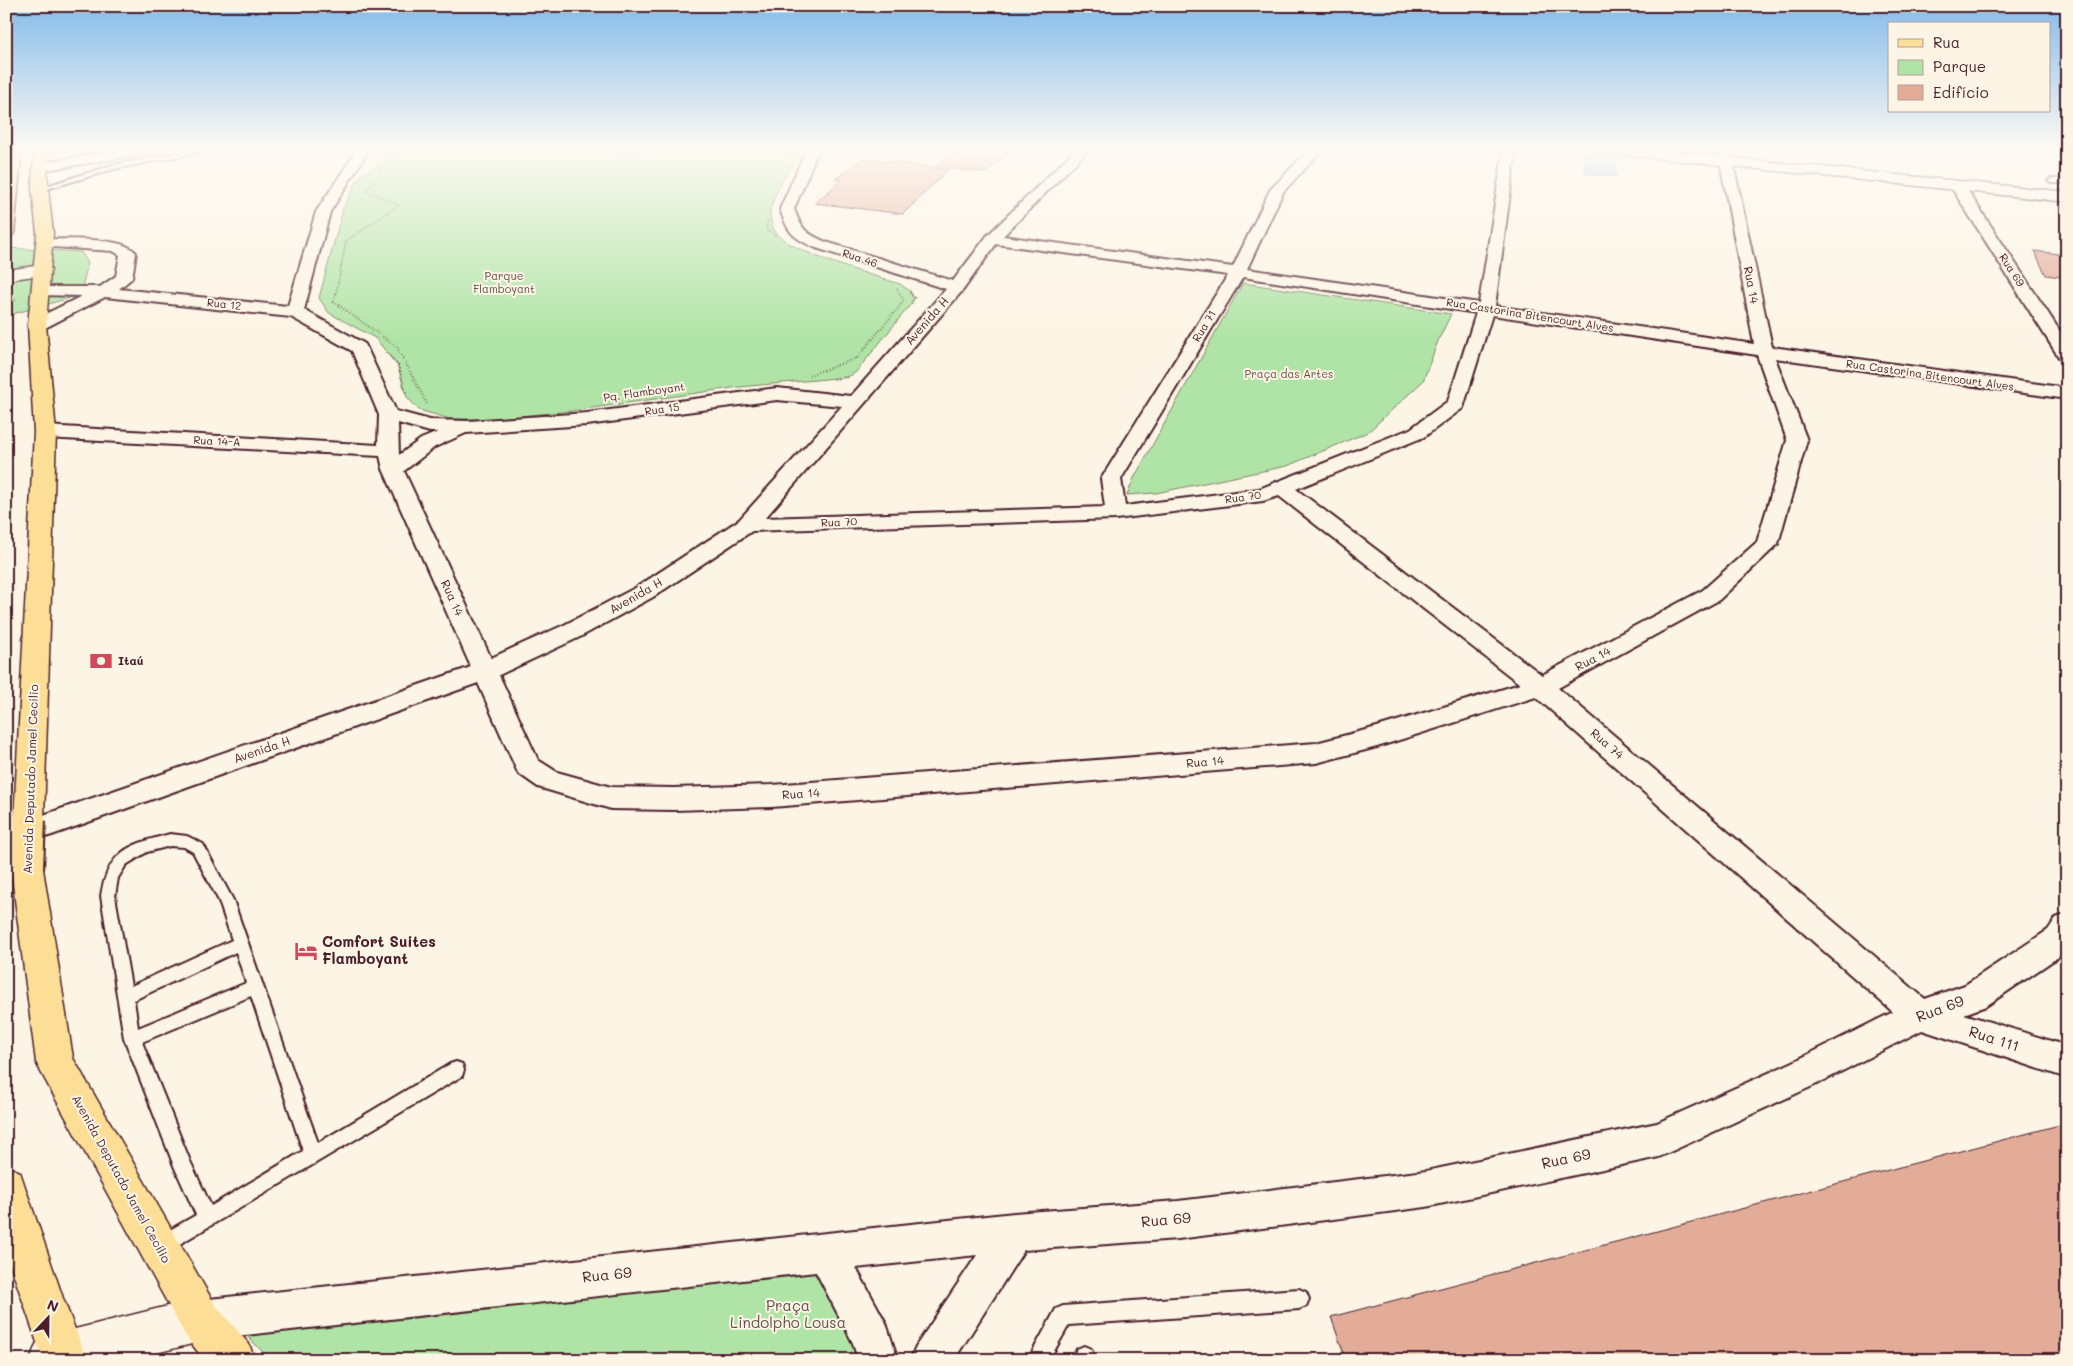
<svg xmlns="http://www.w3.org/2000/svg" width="2073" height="1366" font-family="Mali,sans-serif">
<rect width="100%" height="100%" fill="#fcf5e5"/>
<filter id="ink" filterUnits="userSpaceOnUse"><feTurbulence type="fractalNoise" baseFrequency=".02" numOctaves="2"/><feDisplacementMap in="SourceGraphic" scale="10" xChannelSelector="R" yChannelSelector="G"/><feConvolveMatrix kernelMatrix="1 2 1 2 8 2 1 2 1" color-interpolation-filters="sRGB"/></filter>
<g filter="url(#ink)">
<g fill="#b0e4a6" stroke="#7d8268">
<path d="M390 148H803C792 167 774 189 770 212 770 216 772 226 774 230 788 253 873 275 900 284L910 291 914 298 911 304 856 372 848 377 739 387 571 411 489 419H450L419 410 407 397 398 366 375 338 329 313 319 298 343 209 359 177 382 161Z"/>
<polygon points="6,248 81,252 88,263 80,295 6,316"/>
<polygon points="1243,283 1451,314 1438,341 1423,381 1368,432 1287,466 1156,493 1127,495 1134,478"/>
<polygon points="811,1267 856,1340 855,1360 271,1360 240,1329"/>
</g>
<g fill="#8fc6ed" stroke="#73839f">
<path d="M607 148H668C647 152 628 157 607 148Z"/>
<polygon points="1585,155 1615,159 1616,177 1585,173"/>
</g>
<g fill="#e2ac98" stroke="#4a1f2b">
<polygon points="959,148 973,148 1009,153 985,173 936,166"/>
<polygon points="863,158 948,170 903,214 815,203 842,180 835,179"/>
<polygon points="2034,251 2067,255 2067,278 2046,275"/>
<polygon points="2067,1123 2067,1360 1346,1360 1331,1317"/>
</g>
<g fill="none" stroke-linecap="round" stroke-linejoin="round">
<polyline stroke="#d8cac0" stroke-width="29" stroke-dasharray="29 14" stroke-linecap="butt" points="6,844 42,827"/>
<defs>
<g id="lane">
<polygon points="208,148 219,148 114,169 40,191 37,189 113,165"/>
<polygon points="1714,148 1720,148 1730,161 1729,162 1725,162"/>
<polygon points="2067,179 2067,183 2051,183 2048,181 2051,179"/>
<path d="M170 834 187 836 203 844 233 900 318 1143 450 1064 456 1062 462 1064 464 1070 462 1076 161 1255 154 1253 152 1246 154 1239 196 1215 174 1166 124 1038 101 896C108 850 129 845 170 834ZM170 846 184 847 193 852 219 901 232 940 131 986 115 896 118 878 126 865 147 852ZM236 952 246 983 138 1028 134 1000ZM251 996 303 1151 211 1206 190 1161 142 1042Z"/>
<polygon points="1299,1289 1306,1292 1309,1299 1306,1306 1299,1309 1069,1325 1049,1360 1028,1360 1056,1309 1063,1306"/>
<polygon points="1084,1346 1091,1349 1095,1360 1075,1360 1074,1356 1077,1349"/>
</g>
<g id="street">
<polygon points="135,148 162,148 156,152 40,171 33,167 40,163"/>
<path d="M358 148H370L330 212 304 310 365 344 396 411 430 420 468 421 587 413 777 388 851 396 946 289 816 248C793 238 788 233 780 209L807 148H819L794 209C802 231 806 233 826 242L953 281 987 236 1077 148H1090L1003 236 1233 267 1270 190 1311 148H1324L1283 192 1247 269 1479 303 1504 148H1516L1495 306 1754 344 1720 161 1722 158H1732L1772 347 2067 388V399L1775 358 1807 440 1778 544 1719 600 1558 688 1925 999 1965 985 2048 930 2056 918 2067 914V951L1986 1006 1964 1014 2067 1046V1078L1922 1030 1817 1084 1659 1157 1426 1207 1178 1239 1024 1250 954 1360H910L916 1346 977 1255 856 1268 886 1323 898 1360H858L853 1343 816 1272 200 1340 186 1334 180 1320 186 1306 200 1300 1014 1213 1178 1201 1426 1171 1657 1123 1793 1062 1893 1012 1536 697 1377 747 1316 763 772 807 674 810 611 809 538 787 518 773 478 683 52 835 42 838 32 835 28 827 32 819 471 667 383 469 380 456 45 438 38 436 35 432 38 428 45 426 378 445 379 415 352 351 291 317 105 297 43 329H31L29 325 31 321 82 296 40 295 34 293 32 290 34 287H100L116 276 120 255 113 251 38 246 36 243 38 240 43 239C63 240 124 236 136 253L132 278 119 289 288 306 316 212ZM996 244 1228 275 1101 479 1105 507 765 518 963 290ZM1243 277 1476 313 1448 401 1410 429 1259 489 1125 506 1121 479ZM1492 315 1757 355 1787 440 1757 542 1703 590 1542 675 1296 489 1424 437 1463 408ZM777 400 842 406 739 520 637 587 564 625 491 658 404 471 435 447 466 433 587 425ZM398 423 430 432H438L421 439 399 455ZM1279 496 1520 684 1377 727 1316 743 772 785 674 788 611 787 557 772 538 760 499 675 580 637 653 597 752 531 1116 519 1263 501Z"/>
<polygon points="1957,181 1964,185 2067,342 2067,361 2061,360 2058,356 1950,185"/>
</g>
<g id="secondary">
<polygon points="1592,148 1635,148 2067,192 2067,202 1599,152 1594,151"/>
<polygon points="42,265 48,266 51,270 48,274 6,280 6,270"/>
<polygon points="200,1298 215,1305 222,1320 215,1335 200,1342 128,1360 30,1360 36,1344 63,1332"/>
</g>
<g id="primary">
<polygon points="8,148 22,148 14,233 12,236 6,238"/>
<polygon points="36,148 50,148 47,167 48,189 53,233 46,325 56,432 44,820 40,829 29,832 18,829 14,820 34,432 28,325 37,233 32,189 33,167"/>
<polygon points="27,856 38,860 43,869 73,1058 215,1305 249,1344 255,1360 204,1360 185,1335 42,1074 36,1062 11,869 16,860"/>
<polygon points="6,1166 20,1172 63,1298 87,1360 43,1360 6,1252"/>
</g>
</defs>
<use href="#lane" stroke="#4a1f2b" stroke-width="4"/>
<use href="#street" stroke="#4a1f2b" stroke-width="4"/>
<use href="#secondary" stroke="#4a1f2b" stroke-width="3"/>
<use href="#primary" stroke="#4a1f2b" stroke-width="3"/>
<g stroke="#4a1f2b" stroke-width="2" stroke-dasharray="0.5 2" stroke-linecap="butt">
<polyline points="786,156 788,148"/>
<polyline points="379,163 390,148"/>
<polyline points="768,220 766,229 776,236"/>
<polyline points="897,289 900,294"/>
<polyline points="910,292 911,294"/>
<polyline points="336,294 346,241 399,205 367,191 396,148"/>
</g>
<g stroke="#4a1f2b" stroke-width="2.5" stroke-dasharray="0.5 2.5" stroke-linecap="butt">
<polyline points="336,293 334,302 397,347 427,404"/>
<polyline points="910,293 914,298 911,304"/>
<polyline points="6,300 18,300"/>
<polyline points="386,352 398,366 406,393"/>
<polyline points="809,375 857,358 904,301 899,293"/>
<polyline points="834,379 848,377"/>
</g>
<use href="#lane" fill="#fcf5e5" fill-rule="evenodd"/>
<use href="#street" fill="#fcf5e5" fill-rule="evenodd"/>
<use href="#secondary" fill="#fcf5e5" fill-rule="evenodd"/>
<use href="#primary" fill="#fdde96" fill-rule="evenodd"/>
<defs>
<polyline id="primary-bridge" points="27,869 29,820"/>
</defs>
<use href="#primary-bridge" stroke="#4a1f2b" stroke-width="36" stroke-linecap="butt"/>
<use href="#primary-bridge" stroke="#fdde96" stroke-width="32"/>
</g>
</g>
<linearGradient id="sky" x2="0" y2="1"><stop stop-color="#84bbea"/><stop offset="0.44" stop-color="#fefaf3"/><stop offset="1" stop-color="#fefaf3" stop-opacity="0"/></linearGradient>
<rect width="2073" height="339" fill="url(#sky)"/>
<defs>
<symbol id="bank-bare" viewBox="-9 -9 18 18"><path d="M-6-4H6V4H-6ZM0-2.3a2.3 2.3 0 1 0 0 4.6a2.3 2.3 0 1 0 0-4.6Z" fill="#d1495b" stroke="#fcf5e5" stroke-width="2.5" paint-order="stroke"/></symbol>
<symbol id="hotel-bare" viewBox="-9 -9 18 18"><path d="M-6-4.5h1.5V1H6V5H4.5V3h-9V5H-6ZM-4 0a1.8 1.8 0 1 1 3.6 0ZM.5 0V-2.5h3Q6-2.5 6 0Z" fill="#d1495b" stroke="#fcf5e5" stroke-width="2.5" paint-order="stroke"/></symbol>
</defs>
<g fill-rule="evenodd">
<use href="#bank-bare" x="85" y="645" width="32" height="32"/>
<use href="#hotel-bare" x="290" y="935" width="32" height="32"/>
</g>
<g text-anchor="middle" stroke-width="4" stroke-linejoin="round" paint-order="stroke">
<g font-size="11" fill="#4a1f2b" stroke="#fcf5e5">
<text transform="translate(860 258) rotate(18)" y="4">Rua 46</text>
<text transform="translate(2012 270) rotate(57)" y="4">Rua 69</text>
<text transform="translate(224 304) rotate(6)" y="4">Rua 12</text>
<text transform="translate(1530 315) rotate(9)" y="4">Rua Castorina Bitencourt Alves</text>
<text transform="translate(1204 326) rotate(-59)" y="4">Rua 71</text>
<text transform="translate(1930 375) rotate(8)" y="4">Rua Castorina Bitencourt Alves</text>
<text transform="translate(644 392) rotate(-8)" y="4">Pq. Flamboyant</text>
<text transform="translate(662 409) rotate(-8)" y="4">Rua 15</text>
<text transform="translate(217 441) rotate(3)" y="4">Rua 14-A</text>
<text transform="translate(1243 497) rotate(-8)" y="4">Rua 70</text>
<text transform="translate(839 522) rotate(-2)" y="4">Rua 70</text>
</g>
<g font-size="11" fill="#64504a" stroke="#fcf5e5">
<text x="504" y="280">Parque<tspan x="504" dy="13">Flamboyant</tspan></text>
<text x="1289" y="378">Praça das Artes</text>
</g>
<g font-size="12" fill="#4a1f2b" stroke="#fcf5e5">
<text transform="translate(1751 285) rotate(79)" y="4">Rua 14</text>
<text transform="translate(927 321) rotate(-49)" y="4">Avenida H</text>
<text transform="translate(636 596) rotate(-30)" y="4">Avenida H</text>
<text transform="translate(452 598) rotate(66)" y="4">Rua 14</text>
<text transform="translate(1593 659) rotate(-28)" y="4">Rua 14</text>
<text transform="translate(1607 744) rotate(41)" y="4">Rua 74</text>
<text transform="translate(262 750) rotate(-19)" y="4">Avenida H</text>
<text transform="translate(1205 762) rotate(-5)" y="4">Rua 14</text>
<text transform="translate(31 779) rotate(-88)" y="4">Avenida Deputado Jamel Cecílio</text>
<text transform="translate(801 794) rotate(-4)" y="4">Rua 14</text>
<text transform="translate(121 1179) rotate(61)" y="4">Avenida Deputado Jamel Cecílio</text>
</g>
<g font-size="12" font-weight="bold" fill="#4a1f2b" stroke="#fcf5e5" text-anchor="start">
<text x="118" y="665">Itaú</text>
</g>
<g font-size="15" font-weight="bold" fill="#4a1f2b" stroke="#fcf5e5" text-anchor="start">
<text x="322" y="947">Comfort Suites<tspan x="322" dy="17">Flamboyant</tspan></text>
</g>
<g font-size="15" fill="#4a1f2b" stroke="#fcf5e5">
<text transform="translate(1940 1009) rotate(-21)" y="5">Rua 69</text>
<text transform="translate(1994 1039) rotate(18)" y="5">Rua 111</text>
<text transform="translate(1566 1159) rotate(-12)" y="5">Rua 69</text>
<text transform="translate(1166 1220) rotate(-5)" y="5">Rua 69</text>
<text transform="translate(607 1275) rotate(-6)" y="5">Rua 69</text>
</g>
<g font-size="15" fill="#64504a" stroke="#fcf5e5">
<text x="788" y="1311">Praça<tspan x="788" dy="17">Lindolpho Lousa</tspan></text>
</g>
</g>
<rect width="2073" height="1366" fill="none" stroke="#fcf5e5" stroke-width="25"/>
<rect x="12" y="12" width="2048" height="1341" fill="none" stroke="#4a1f2b" stroke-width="2" filter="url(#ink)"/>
<rect x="1888" y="22" width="162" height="90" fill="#fcf5e5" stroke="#b59f9b"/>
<rect x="1898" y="39" width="25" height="8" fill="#fdde96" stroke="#b59f9b"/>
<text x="1933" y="48" font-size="15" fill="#4a1f2b">Rua</text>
<rect x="1898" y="60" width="25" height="15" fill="#b0e4a6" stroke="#b59f9b"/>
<text x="1933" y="72" font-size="15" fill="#4a1f2b">Parque</text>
<rect x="1898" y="85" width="25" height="15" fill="#e2ac98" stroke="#b59f9b"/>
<text x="1933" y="98" font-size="15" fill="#4a1f2b">Edifício</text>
<g transform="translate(48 1318) rotate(22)" stroke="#fcf5e5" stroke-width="4" paint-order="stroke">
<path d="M0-4L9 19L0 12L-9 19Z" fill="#4a1f2b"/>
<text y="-8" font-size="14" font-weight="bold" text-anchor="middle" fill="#4a1f2b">N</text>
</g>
</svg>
